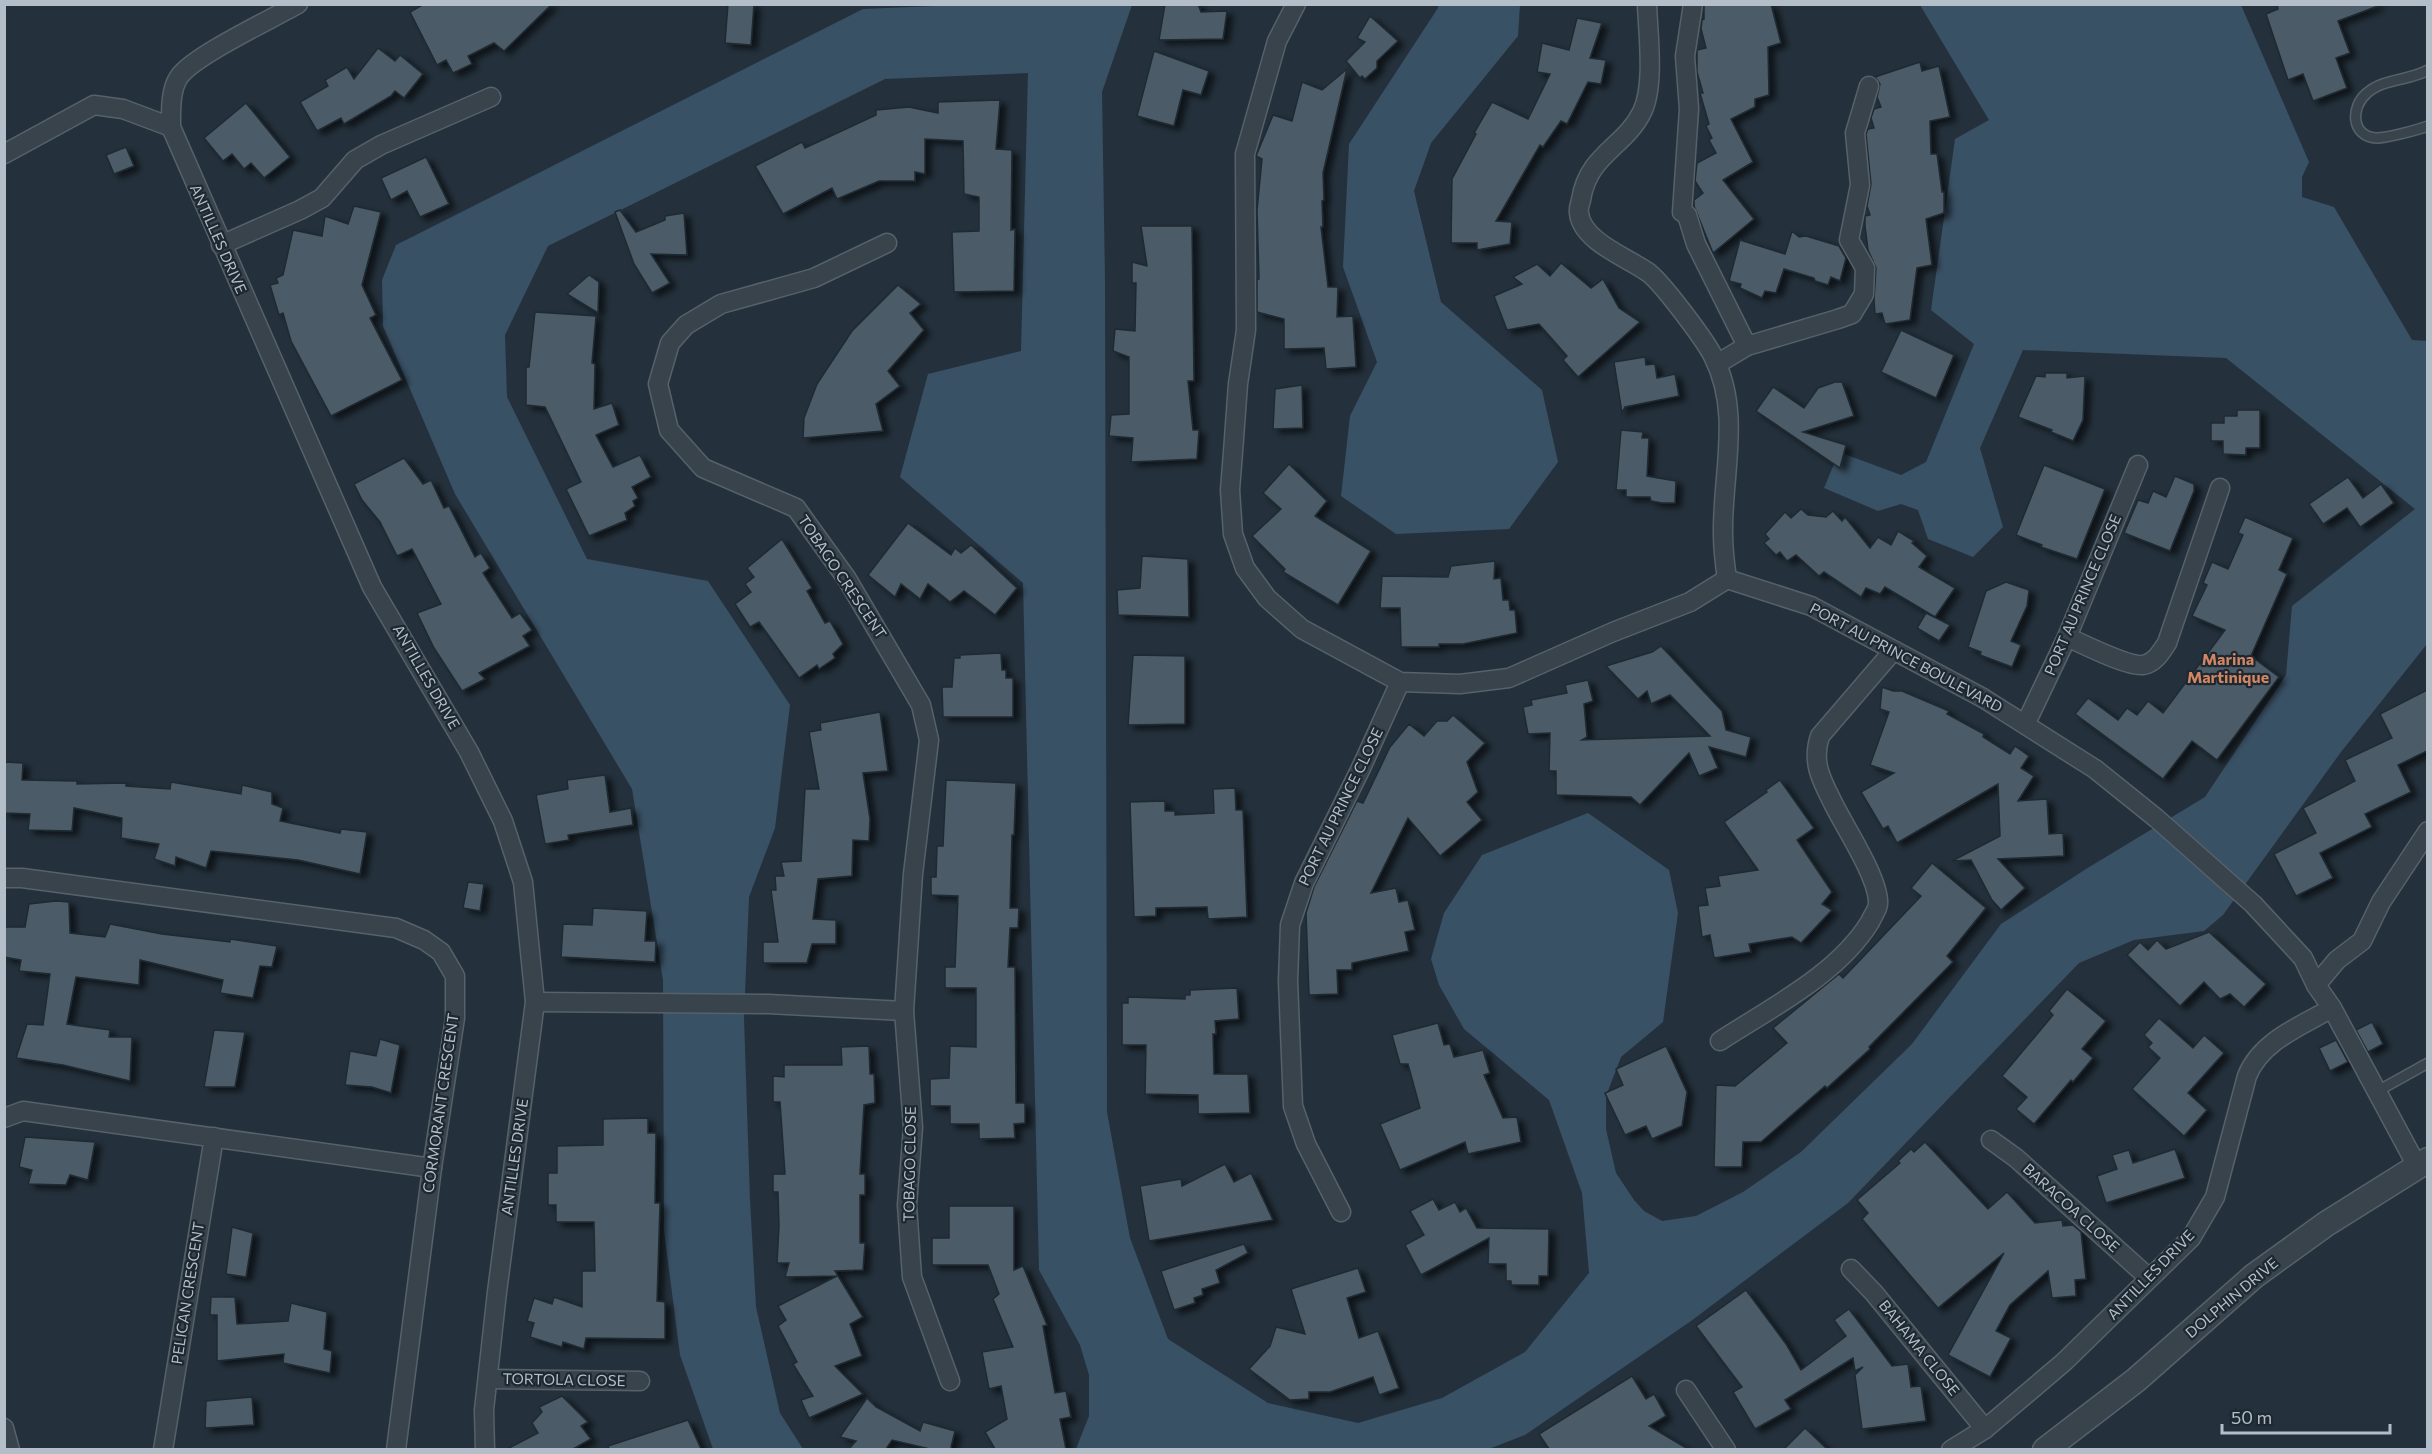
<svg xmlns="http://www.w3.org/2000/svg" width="2432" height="1454" font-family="Commissioner,sans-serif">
<defs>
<filter id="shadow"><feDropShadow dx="6" dy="4" stdDeviation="3" flood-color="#0009"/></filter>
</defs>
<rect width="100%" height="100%" fill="#24313c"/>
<g fill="#395165">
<polygon points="983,4 1132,5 1102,92 1105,280 1107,1112 1130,1238 1168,1339 1268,1403 1358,1423 1442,1398 1525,1352 1589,1273 1582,1193 1549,1100 1464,1029 1439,985 1431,959 1444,913 1482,855 1588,813 1669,870 1678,913 1663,1022 1621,1057 1606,1096 1606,1129 1616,1173 1634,1200 1644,1211 1662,1221 1696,1216 1743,1192 1801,1152 1912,1044 2001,924 2086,869 2205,797 2286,675 2292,606 2415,509 2226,358 2023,350 1980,448 2003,527 1973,557 1928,539 1918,510 1901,504 1878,511 1824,488 1839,452 1901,475 1926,462 1974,344 1931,310 1955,139 1989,120 1920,5 2241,5 2309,162 2302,177 2302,197 2334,207 2412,340 2427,341 2427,644 2341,752 2223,915 2204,931 2134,940 2079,963 1848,1203 1691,1321 1525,1435 1486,1450 1076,1449 1089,1416 1089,1375 1080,1345 1039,1270 1023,583 900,477 928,374 1021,351 1028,73 885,79 548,246 505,335 507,397 587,559 708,581 790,705 775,828 749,897 744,1018 750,1200 756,1307 780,1413 803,1449 713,1449 680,1355 664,1231 663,980 632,789 455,494 383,326 382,280 396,245 863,9"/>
<polygon points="1438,5 1520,5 1518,36 1431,143 1414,191 1441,302 1542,390 1558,462 1509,529 1396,534 1341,496 1350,416 1377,362 1343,267 1349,144 1438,8"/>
</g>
<g fill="#4c5c67" stroke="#1f2a33" stroke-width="1.5" filter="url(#shadow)">
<polygon points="424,4 552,4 504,51 494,43 468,56 472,64 453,73 446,60 437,65 410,12"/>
<polygon points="728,4 754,4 751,45 725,43"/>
<polygon points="1165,4 1198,4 1201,12 1227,11 1223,39 1159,40"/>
<polygon points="1704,4 1771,4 1781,43 1768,47 1769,95 1755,99 1755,107 1731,119 1753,162 1723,180 1754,219 1713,253 1694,206 1694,200 1703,193 1695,181 1697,163 1716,153 1709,140 1712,138 1706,126 1709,124 1700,93 1703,93 1697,72 1697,50 1706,48 1701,29 1702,20 1704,19"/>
<polygon points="2277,4 2377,4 2378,6 2338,21 2350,53 2336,58 2347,88 2313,101 2303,74 2288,80 2266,14 2278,9"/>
<polygon points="1370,16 1398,41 1377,61 1377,68 1365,79 1362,76 1360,78 1346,61 1365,42 1357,38"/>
<polygon points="1577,18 1602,23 1590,58 1606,60 1601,84 1588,82 1567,124 1561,121 1543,147 1540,145 1496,221 1512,222 1510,244 1477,250 1477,243 1451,243 1452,179 1476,134 1474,133 1492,102 1528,119 1550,74 1537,72 1542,43 1569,50"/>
<polygon points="378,48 395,61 400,55 423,74 404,98 395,91 391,96 344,124 341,118 317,131 300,102 328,86 325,80 347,67 354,79"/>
<polygon points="1154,51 1209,71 1201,95 1183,90 1174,126 1137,116"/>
<polygon points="1920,62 1922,71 1939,66 1950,117 1930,121 1931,154 1937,154 1942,192 1944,192 1944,213 1926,219 1932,265 1917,268 1910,320 1885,324 1882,313 1875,314 1874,300 1876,268 1868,250 1865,226 1865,216 1870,215 1867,206 1871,184 1866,134 1868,129 1874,128 1871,118 1874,109 1881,107 1877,97 1880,84 1875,77"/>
<polygon points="1347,69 1323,173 1324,200 1322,201 1323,227 1321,227 1328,287 1338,287 1337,317 1353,316 1356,367 1326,369 1324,348 1284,349 1284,319 1257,312 1257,279 1259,279 1257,210 1262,159 1256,156 1273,115 1292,121 1302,82 1322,90"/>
<polygon points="1000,100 996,149 1012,150 1011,230 1015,229 1014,291 954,292 952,232 979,231 979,197 964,194 963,141 925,139 925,174 915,172 915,181 879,181 837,199 832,188 783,214 755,166 802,142 805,148 876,115 876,110 909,107 938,113 938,102"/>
<polygon points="246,103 290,157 264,178 251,163 244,169 232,154 223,161 204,138"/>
<polygon points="126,147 134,166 114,174 106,155"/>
<polygon points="426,157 449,204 420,217 407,191 391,200 381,178"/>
<polygon points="354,206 381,212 362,285 376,315 370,318 402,380 331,416 291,341 283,313 279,315 270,285 278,283 276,278 283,275 293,230 322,236 325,216 348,224"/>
<polygon points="620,210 636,232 665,220 665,216 684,213 687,255 651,254 670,283 652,293 634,264 615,212"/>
<polygon points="1141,226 1192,226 1194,381 1188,381 1193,430 1199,430 1197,459 1131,462 1133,438 1109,436 1111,415 1129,414 1129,357 1113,351 1115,329 1135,331 1136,283 1132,283 1132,262 1147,266"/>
<polygon points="1792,231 1799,237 1806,236 1839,246 1846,258 1840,281 1831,277 1828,285 1815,281 1814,278 1784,269 1776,293 1765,291 1762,298 1740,288 1741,284 1729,281 1740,240 1785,254"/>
<polygon points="1561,263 1591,288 1603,279 1619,308 1640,322 1578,377 1563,360 1567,356 1539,324 1507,330 1494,296 1522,284 1513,277 1537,264 1550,276"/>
<polygon points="589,275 599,282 598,313 567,294"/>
<polygon points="898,285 921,304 910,313 924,330 888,371 900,386 876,404 883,431 803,438 804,418 817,384 852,331"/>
<polygon points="535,312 596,316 592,363 595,364 594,409 612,403 619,425 596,435 613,467 640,455 651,477 632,487 638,498 633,501 635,506 625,513 627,520 589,536 566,489 581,482 545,407 526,405 526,367 529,367"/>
<polygon points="1901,330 1954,355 1936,398 1881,372"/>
<polygon points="1645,357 1646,365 1655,364 1657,378 1675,374 1679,396 1625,407 1622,413 1614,362"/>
<polygon points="2045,373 2067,373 2067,378 2085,376 2083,420 2073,441 2051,432 2052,430 2018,417 2036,376 2045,377"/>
<polygon points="1835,382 1842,382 1854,416 1803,432 1846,445 1840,468 1756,411 1773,387 1804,408 1818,388"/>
<polygon points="1302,385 1303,428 1273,429 1275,389"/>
<polygon points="2237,410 2260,410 2260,448 2246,448 2246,455 2223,454 2223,441 2211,441 2211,423 2224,423 2224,416 2237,416"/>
<polygon points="1621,430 1643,432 1642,438 1649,438 1647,476 1676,481 1675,503 1662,503 1651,501 1650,497 1626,497 1626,490 1616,490"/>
<polygon points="404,458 423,484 431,480 444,508 449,506 475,557 481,553 490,568 483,573 512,618 520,613 532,630 523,636 530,646 479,673 485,679 462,691 434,648 417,613 441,604 412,549 397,556 380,522 362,500 354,484"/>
<polygon points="1289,464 1327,501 1315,516 1371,551 1338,605 1283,572 1285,569 1252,536 1281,509 1263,493"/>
<polygon points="2044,465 2105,489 2077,559 2041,547 2042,545 2016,535"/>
<polygon points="2175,476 2194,484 2194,491 2170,551 2124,533 2138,500 2148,503 2153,491 2166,497"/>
<polygon points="2348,477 2363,498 2381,484 2394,503 2360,527 2347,508 2323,524 2309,504"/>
<polygon points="1801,509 1808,515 1826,517 1833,511 1842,521 1845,517 1870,548 1878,537 1891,545 1898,531 1914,541 1912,543 1927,556 1919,567 1955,588 1935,617 1885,587 1880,594 1866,588 1861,597 1824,572 1819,576 1796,555 1787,561 1780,552 1776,555 1764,543 1769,539 1765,534 1785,512 1791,518"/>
<polygon points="2245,517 2293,538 2279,570 2287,574 2251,656 2279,677 2217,760 2192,741 2163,779 2075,714 2088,698 2118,720 2127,708 2137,715 2148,701 2163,713 2225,630 2192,616 2207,585 2203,583 2212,562 2228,569 2243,535 2238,533"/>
<polygon points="908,523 951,555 955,548 961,553 971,545 1017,588 995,615 964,591 950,602 928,584 920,599 901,584 895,597 868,575"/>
<polygon points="782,539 812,588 807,591 825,623 830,621 843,644 833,654 835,658 819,669 817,665 799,678 759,622 750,627 735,604 751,592 745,584 754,577 747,568"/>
<polygon points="1142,556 1188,559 1189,617 1118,615 1117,590 1140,588"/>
<polygon points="1495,561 1494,579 1501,578 1503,600 1509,600 1510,610 1515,610 1517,633 1463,644 1439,644 1439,647 1401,647 1400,608 1380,608 1382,576 1448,577 1451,566"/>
<polygon points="2006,582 2029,590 2027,606 2011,641 2021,645 2012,667 1980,655 1981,652 1968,647 1986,591"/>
<polygon points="1926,613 1950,625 1939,641 1917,628"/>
<polygon points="1661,646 1722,711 1726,730 1751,737 1746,757 1709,747 1718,768 1699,776 1689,753 1640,805 1631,797 1556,795 1556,771 1549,771 1550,733 1528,734 1523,707 1532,705 1531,700 1567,693 1565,685 1588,680 1593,701 1584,704 1587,737 1582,740 1710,736 1670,695 1651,704 1647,691 1638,699 1606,666 1652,652"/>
<polygon points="1001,653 1002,670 1006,670 1006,678 1013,678 1013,717 943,717 942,687 952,687 954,658 960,658 960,655"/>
<polygon points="1133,655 1185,656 1185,724 1128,725"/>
<polygon points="1882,687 1893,691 1902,691 1949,711 1947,714 1984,734 1983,737 2010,754 2015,746 2029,756 2021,768 2034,776 2018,801 2047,799 2049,834 2063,833 2064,856 1998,859 2025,888 2001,910 1992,900 1971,860 1952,861 2000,836 1998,784 1897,843 1888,826 1883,829 1861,792 1894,773 1870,765 1889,712 1880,709"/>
<polygon points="2427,690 2427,751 2398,765 2411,792 2365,814 2372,827 2320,853 2333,878 2296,896 2274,854 2316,833 2303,808 2355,781 2345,760 2392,738 2380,714"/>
<polygon points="880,712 888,771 863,773 870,819 869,841 853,840 852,876 818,879 813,919 836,920 836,944 812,944 807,963 763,963 763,942 778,942 771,890 776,890 775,876 784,876 781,862 801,861 805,789 819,789 809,732 821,730 820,723"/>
<polygon points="1453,715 1485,743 1467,762 1478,792 1467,802 1482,820 1440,856 1408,818 1371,893 1396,888 1399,902 1408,900 1415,930 1405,932 1409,951 1352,963 1352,970 1337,970 1338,994 1309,995 1306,913 1314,887 1357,801 1363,803 1390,747 1409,724 1424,736 1437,721 1447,721"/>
<polygon points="4,762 23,763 22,780 77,781 77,784 126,783 126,786 170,789 171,782 241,794 242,785 272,792 272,804 283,808 280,821 340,833 341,829 367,832 360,874 298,860 211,851 206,868 176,857 175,866 154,859 159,844 121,838 122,818 74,808 72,831 28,830 30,814 4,813"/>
<polygon points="605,775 610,812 631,808 633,825 568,835 569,840 545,844 536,795 568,789 567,780"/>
<polygon points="946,780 1016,783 1014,835 1012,835 1010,908 1019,908 1018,928 1010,928 1008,967 1015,967 1016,1103 1025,1103 1025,1123 1014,1124 1015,1138 979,1139 979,1124 950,1124 950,1106 930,1106 930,1079 949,1078 950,1046 976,1047 976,988 945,988 945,967 955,967 958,896 931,895 931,877 936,877 937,846 943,846"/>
<polygon points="1780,780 1814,828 1797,840 1832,892 1822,904 1832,910 1801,943 1792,937 1749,944 1751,952 1714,958 1710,935 1702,937 1698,906 1708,905 1705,888 1720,886 1718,876 1758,870 1724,822 1767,792 1766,790"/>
<polygon points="1235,788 1236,810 1243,810 1247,917 1208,919 1207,907 1156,908 1156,916 1134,917 1130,802 1165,801 1165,811 1175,811 1175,815 1214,813 1213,789"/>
<polygon points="1932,863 1986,908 1947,956 1953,962 1869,1047 1870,1049 1827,1088 1825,1086 1761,1142 1743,1142 1742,1167 1714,1167 1716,1085 1735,1086 1787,1043 1773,1028 1839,974 1843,978 1921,896 1911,888"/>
<polygon points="468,882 484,884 480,911 463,908"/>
<polygon points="56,901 69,902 70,933 105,937 110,924 162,934 230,942 230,939 277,946 272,967 260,966 253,998 220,993 223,980 140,960 139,985 76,977 67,1024 110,1030 109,1037 132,1037 130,1081 63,1065 16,1058 27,1024 43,1025 50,974 19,971 21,960 4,957 4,927 25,927 29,904"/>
<polygon points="593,908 647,911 645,941 656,941 655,962 561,957 563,924 592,925"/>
<polygon points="2209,932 2266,984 2244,1007 2230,994 2220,999 2204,982 2180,1006 2127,955 2140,942 2148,950 2157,940 2166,949"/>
<polygon points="1237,988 1239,1019 1215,1021 1216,1034 1213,1034 1214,1074 1248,1074 1250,1113 1198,1114 1198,1095 1145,1094 1146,1045 1122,1045 1122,1003 1128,1003 1128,997 1185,999 1185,995 1190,995 1190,990"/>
<polygon points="2067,989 2106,1021 2082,1049 2093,1058 2073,1082 2071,1080 2034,1124 2016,1109 2027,1097 2002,1076 2053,1015 2049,1011"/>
<polygon points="2159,1018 2193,1048 2204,1035 2224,1053 2188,1093 2207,1110 2184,1136 2132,1089 2160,1058 2148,1047 2152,1043 2144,1035"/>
<polygon points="2372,1022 2383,1044 2368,1052 2356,1030"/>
<polygon points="1438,1023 1444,1045 1450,1044 1454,1057 1483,1050 1490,1073 1484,1075 1503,1118 1517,1117 1521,1142 1468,1154 1465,1142 1400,1170 1380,1124 1420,1108 1408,1064 1400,1064 1392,1035"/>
<polygon points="214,1030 245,1032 235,1087 204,1087"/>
<polygon points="380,1039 400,1045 391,1093 372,1087 345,1085 350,1051 376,1056"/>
<polygon points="2336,1040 2348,1062 2330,1071 2319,1048"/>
<polygon points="869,1046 870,1074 874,1074 875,1103 864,1105 860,1174 865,1174 865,1195 860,1195 860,1243 865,1243 863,1270 835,1271 863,1317 850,1324 862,1356 835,1366 863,1394 809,1418 801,1400 813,1396 793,1364 797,1362 778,1326 786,1320 778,1306 837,1276 785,1277 789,1263 777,1263 779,1226 778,1192 773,1192 773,1174 785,1174 780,1102 773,1102 773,1076 784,1077 784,1065 842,1065 841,1047"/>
<polygon points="1666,1046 1687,1092 1682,1126 1652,1139 1646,1126 1625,1135 1605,1093 1623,1085 1616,1069"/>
<polygon points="648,1118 648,1133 656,1133 655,1203 660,1203 657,1301 665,1302 665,1339 586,1338 584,1349 563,1342 562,1347 530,1337 534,1323 527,1321 534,1298 552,1304 554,1297 582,1307 582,1271 595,1271 594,1222 556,1222 556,1205 548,1205 548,1173 557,1173 557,1146 603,1145 603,1119"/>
<polygon points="25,1137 95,1142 88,1180 70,1175 66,1185 28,1184 32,1170 19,1167"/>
<polygon points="1925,1142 1988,1209 2007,1192 2035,1223 2062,1220 2063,1226 2073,1225 2081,1232 2086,1279 2075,1280 2076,1296 2052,1298 2048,1271 2010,1305 1996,1331 2011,1338 1990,1377 1948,1355 2004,1253 1938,1308 1862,1219 1868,1213 1857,1200 1900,1163 1898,1161 1911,1149 1914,1152"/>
<polygon points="2175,1149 2185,1178 2106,1203 2097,1176 2117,1169 2112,1155 2129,1150 2133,1163"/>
<polygon points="1225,1164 1234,1182 1251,1173 1273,1220 1149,1241 1140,1186 1181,1179 1182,1186"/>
<polygon points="1433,1199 1439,1210 1455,1202 1460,1212 1466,1208 1477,1228 1549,1229 1548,1276 1539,1276 1539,1285 1511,1285 1511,1281 1506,1281 1506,1264 1488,1264 1489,1238 1421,1275 1405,1245 1424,1235 1410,1211"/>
<polygon points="949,1206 1014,1206 1014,1270 1023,1266 1047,1325 1043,1326 1055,1393 1066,1391 1071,1417 1060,1419 1066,1449 995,1449 985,1432 1007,1419 1001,1386 989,1389 982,1352 1013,1347 993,1299 999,1294 988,1265 932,1265 932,1238 949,1238"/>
<polygon points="232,1227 253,1233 246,1277 226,1274"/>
<polygon points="1244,1244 1248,1253 1216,1270 1220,1283 1202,1289 1203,1295 1194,1298 1195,1303 1174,1310 1161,1271"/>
<polygon points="1358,1268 1366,1292 1347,1298 1359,1338 1378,1331 1399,1388 1379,1395 1373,1377 1330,1392 1309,1392 1309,1399 1290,1400 1249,1369 1270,1346 1276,1327 1305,1334 1291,1289"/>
<polygon points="1746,1290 1786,1344 1801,1370 1846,1336 1834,1320 1849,1309 1892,1366 1908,1364 1911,1387 1921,1386 1926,1421 1862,1429 1855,1375 1863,1367 1855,1371 1853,1358 1785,1400 1791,1409 1755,1429 1733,1392 1742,1387 1696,1326"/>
<polygon points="211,1297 235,1297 237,1324 288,1321 291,1303 327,1312 324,1349 332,1351 330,1373 283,1363 284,1354 217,1361 217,1315 210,1315"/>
<polygon points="1632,1376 1646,1399 1654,1394 1666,1416 1649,1426 1688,1449 1549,1449 1539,1434"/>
<polygon points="562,1396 588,1422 581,1426 591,1439 573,1449 507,1449 538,1433 532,1423 542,1412 539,1407"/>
<polygon points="252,1397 254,1425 205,1428 206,1401"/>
<polygon points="867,1398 876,1407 920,1431 923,1422 955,1431 951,1447 952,1449 930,1449 892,1440 886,1449 849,1449 856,1441 840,1437"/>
<polygon points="688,1420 701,1449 609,1449 608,1446"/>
<polygon points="1805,1428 1827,1449 1784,1449"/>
</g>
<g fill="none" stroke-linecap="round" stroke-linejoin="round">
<defs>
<g id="service">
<path d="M2428 70C2409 81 2384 78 2367 93 2350 107 2351 137 2377 138 2386 138 2418 130 2428 126"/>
<polyline points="2376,1092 2428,1063"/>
</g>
<g id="minor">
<path d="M298 4C272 19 193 56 179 77 170 90 171 112 171 127L372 587 469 752 503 821 523 882 535 1002 497 1292 484 1410 485 1450"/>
<polyline points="1296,4 1277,41 1245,154 1246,330 1238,384 1233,452 1230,490 1233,534 1245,568 1267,598 1302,629 1400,682 1460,684 1509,678 1613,632 1690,602 1727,579 1811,606 1983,698 2095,769 2156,818 2253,904 2303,958 2316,985 2332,1008 2417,1166"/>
<path d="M1647 4C1648 34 1655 86 1642 112 1625 147 1588 154 1581 200 1580 204 1578 209 1579 213 1582 242 1629 258 1649 273 1663 284 1705 340 1713 356 1742 412 1722 474 1723 534 1723 549 1725 565 1727 579"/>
<polyline points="1693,4 1685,56 1689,109 1682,212 1687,215 1696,244 1747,346"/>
<polyline points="4,154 94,105 123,109 171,127"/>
<polyline points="887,243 814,278 721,304 686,325 670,343 658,384 669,430 703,468 796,508 847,579 921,705 929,740 913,874 904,1011 913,1127 907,1205 912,1277 950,1381"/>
<polyline points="221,245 300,210 322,198 355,160 381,145 491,97"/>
<polyline points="1717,364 1747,346 1838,319 1852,314 1864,294 1865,268 1849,240 1860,185 1855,133 1869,86"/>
<path d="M2067 637C2083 644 2128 667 2143 665 2155 663 2161 652 2167 643L2220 488"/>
<polyline points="2026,723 2067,637 2138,465"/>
<polyline points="4,878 22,878 396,928 424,940 441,952 455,976 455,1018 432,1168 396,1450"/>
<polyline points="2316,985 2337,960 2362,941 2381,902 2428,831"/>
<polyline points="535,1002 768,1004 904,1011"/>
<path d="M1720 1041C1772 1007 1837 975 1870 922 1873 915 1879 908 1878 901 1877 876 1846 829 1834 805 1822 781 1811 763 1820 736L1893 651"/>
<polyline points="4,1118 23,1111 432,1168"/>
<polyline points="1991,1140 2016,1158 2149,1278"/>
<polyline points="1341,1212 1306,1144 1293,1106 1288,981 1290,925 1304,883 1361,768 1400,682"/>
<polyline points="1851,1269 1874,1293 1985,1429"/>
<polyline points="488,1379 640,1381"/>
<polyline points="1686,1390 1726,1450"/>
<polyline points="4,1428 10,1450"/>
<polyline points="163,1450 214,1137"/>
<path d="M1951 1450 1985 1429 2064 1362 2191 1238 2215 1197 2247 1076C2261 1041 2301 1026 2332 1008"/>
</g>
<polyline id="tertiary" points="2045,1450 2136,1380 2254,1276 2326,1224 2428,1160"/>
</defs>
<use href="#service" stroke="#56616a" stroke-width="12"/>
<use href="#minor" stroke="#56616a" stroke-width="21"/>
<use href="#tertiary" stroke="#56616a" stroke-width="27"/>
<use href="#service" stroke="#38434c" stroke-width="9"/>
<use href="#minor" stroke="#38434c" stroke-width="18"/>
<use href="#tertiary" stroke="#38434c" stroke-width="24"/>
</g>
<g text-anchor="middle" stroke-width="4.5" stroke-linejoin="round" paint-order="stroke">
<g font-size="15" fill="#b3bec8" stroke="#1d2831">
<text transform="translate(218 239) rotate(66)" y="5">ANTILLES DRIVE</text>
<text transform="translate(842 577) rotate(56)" y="5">TOBAGO CRESCENT</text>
<text transform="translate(2083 595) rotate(-67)" y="5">PORT AU PRINCE CLOSE</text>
<text transform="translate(1906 658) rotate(28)" y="5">PORT AU PRINCE BOULEVARD</text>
<text transform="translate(426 677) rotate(60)" y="5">ANTILLES DRIVE</text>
<text transform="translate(1341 807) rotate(-64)" y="5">PORT AU PRINCE CLOSE</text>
<text transform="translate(441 1103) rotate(-82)" y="5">CORMORANT CRESCENT</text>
<text transform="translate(515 1157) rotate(-82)" y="5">ANTILLES DRIVE</text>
<text transform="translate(910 1164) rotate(-89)" y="5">TOBAGO CLOSE</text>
<text transform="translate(2071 1208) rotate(42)" y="5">BARACOA CLOSE</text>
<text transform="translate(2151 1275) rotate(-46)" y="5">ANTILLES DRIVE</text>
<text transform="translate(188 1293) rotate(-81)" y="5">PELICAN CRESCENT</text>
<text transform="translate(2232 1298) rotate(-40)" y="5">DOLPHIN DRIVE</text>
<text transform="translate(1919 1348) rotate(51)" y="5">BAHAMA CLOSE</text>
<text transform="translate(564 1380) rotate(1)" y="5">TORTOLA CLOSE</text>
</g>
<g font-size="16" font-weight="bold" fill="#d28664" stroke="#1d2831">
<text x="2228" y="665">Marina<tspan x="2228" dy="18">Martinique</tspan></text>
</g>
</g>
<rect width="2432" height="1454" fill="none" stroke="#b3bec8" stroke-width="12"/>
<path d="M2222 1424v9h168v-9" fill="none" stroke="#b3bec8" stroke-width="3"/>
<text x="2231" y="1424" font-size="18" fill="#b3bec8" stroke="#1d2831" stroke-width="4.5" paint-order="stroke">50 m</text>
</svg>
